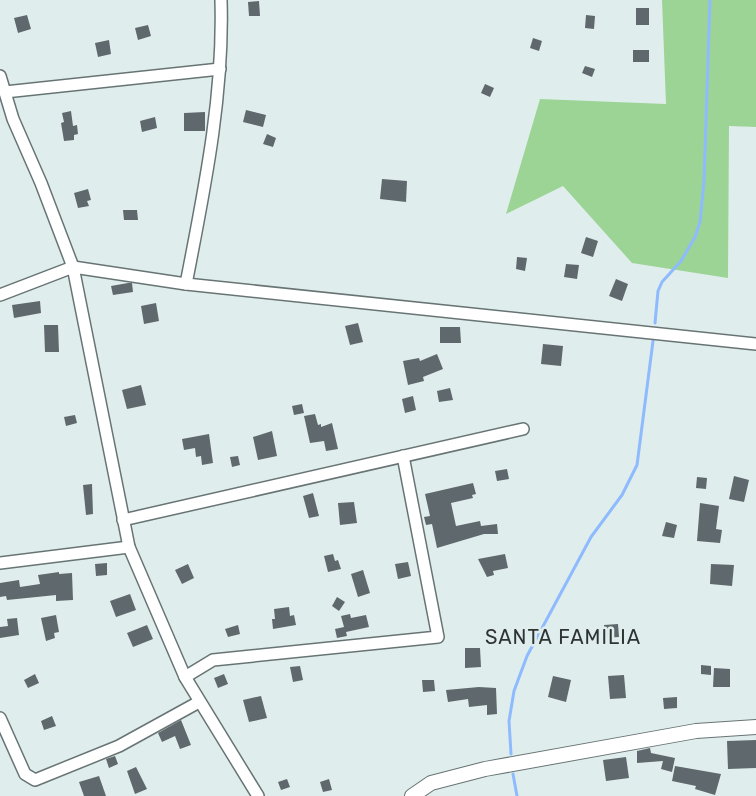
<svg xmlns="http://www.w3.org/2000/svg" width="756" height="796" font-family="Rubik,sans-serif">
<rect width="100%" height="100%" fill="#e0eded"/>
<polygon fill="#9cd496" points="662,0 756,0 756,127 729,126 728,278 632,263 563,186 506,214 540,99 666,104"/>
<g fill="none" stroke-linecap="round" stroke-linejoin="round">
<g stroke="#8ebafe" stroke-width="3">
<polyline points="655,323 658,291 662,282 681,261 695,237 700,222 704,181 710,0"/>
<polyline points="511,754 509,721 514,691 527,656 591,537 622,495 637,465 653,341"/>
<polyline points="513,774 517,796"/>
</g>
</g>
<g fill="#5f686d">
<polygon points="259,1 260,16 249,16 248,2"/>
<rect x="636" y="8" width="13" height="17"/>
<polygon points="27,15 31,29 18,33 14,18"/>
<polygon points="586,15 595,16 594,29 585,28"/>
<polygon points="148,25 151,36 138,40 135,28"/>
<polygon points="533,38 542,41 539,51 530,48"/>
<polygon points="109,40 111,54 98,57 95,43"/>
<rect x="633" y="50" width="16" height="12"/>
<polygon points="585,66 595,69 592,77 582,73"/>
<polygon points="485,84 494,88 490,97 481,93"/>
<polygon points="246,110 266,115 263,127 243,122"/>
<polygon points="71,111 73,126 77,125 78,134 74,135 74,140 64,141 61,123 64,122 62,113"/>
<polygon points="205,112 205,131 184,131 184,113"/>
<polygon points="155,117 157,128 142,132 140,121"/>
<polygon points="267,134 276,138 273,147 263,144"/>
<polygon points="382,179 407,181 406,202 380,199"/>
<polygon points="88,189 91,200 87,201 89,206 78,208 74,193"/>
<polygon points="123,210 137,210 138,220 124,220"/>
<polygon points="586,237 598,241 593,257 581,253"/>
<polygon points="517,257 527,258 525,271 516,269"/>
<polygon points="566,264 579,265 577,279 564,277"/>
<polygon points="616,279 628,284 622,301 609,296"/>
<polygon points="128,283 132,283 133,292 113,295 111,286"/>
<polygon points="40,301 41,313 14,318 12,305"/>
<polygon points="156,303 159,321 144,324 141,306"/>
<polygon points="358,323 363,342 350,345 345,326"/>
<polygon points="44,325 58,325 59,352 45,352"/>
<polygon points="440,327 460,327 461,343 440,343"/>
<polygon points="543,344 563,346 561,366 541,364"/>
<polygon points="437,354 443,369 423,377 424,381 408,385 403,361 419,358 420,361"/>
<polygon points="141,385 146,405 127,409 122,390"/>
<polygon points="450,388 453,400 439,402 437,391"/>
<polygon points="413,396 416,410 405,413 402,399"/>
<polygon points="302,404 304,413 294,415 292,406"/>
<polygon points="315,414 318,425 321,424 321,427 332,423 338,449 326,451 324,441 310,443 304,416"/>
<polygon points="75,415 77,423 66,426 64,417"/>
<polygon points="272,431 277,456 258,460 253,437"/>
<polygon points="209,434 213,463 202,465 201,456 196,457 195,448 184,450 182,439"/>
<polygon points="238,456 240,465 232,467 230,457"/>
<polygon points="507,469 509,479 497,481 495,471"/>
<polygon points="734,476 749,480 744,502 729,499"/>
<polygon points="697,477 707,478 706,489 696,488"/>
<polygon points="473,483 476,494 472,495 473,498 451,503 456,526 480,521 481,526 497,524 498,534 484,534 437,548 432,524 426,525 424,517 430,516 425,494"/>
<polygon points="92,484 93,514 86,515 83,485"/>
<polygon points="313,493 319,516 309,518 303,496"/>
<polygon points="354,502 357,523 340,525 338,503"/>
<polygon points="700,503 719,506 716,529 722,530 720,543 697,541"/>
<polygon points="666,522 677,525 674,538 662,536"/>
<polygon points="333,554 335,561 338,560 341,569 328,572 324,556"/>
<polygon points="505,554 508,568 493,571 494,575 487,577 478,559"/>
<polygon points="408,562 411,576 398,579 395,564"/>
<polygon points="107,563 107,575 96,576 95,564"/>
<polygon points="188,564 194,578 182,584 175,570"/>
<polygon points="711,564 734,565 732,586 710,584"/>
<polygon points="363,570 370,593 358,597 351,574"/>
<polygon points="59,572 59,574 72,573 73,600 56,601 56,595 7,600 6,596 0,597 0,583 19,580 20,587 40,584 38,575"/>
<polygon points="130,594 136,610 116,617 110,601"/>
<polygon points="337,597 345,602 339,611 332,606"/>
<polygon points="289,607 290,616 294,615 296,625 273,629 272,619 275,619 274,609"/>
<polygon points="350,614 351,618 366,615 369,627 346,632 347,636 337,638 335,629 344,627 341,616"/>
<polygon points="56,615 59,632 54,633 55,638 46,641 41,618"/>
<polygon points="17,618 19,635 0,638 0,627 8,626 7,619"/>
<polygon points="618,624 619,637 604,638 604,625"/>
<polygon points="147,625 153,639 133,647 127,633"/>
<polygon points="238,625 240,634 228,637 225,629"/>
<polygon points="465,648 480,648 481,667 465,668"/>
<polygon points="701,665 711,666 711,675 701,674"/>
<polygon points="300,666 303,680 293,682 290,667"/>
<polygon points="714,668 730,669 730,687 713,687"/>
<polygon points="35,674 39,683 28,688 24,680"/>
<polygon points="224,674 228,684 218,688 214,678"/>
<polygon points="624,675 626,698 610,699 608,676"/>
<polygon points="553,676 571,680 566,702 548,697"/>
<polygon points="422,680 434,680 435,691 423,692"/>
<polygon points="479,687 496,688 497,714 487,715 487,705 469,707 468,699 448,702 446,690"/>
<polygon points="261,696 267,718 249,722 243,700"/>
<polygon points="677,697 677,708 664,709 663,698"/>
<polygon points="52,716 56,726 44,730 41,721"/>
<polygon points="181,720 191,745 180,749 175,736 162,742 158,733"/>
<polygon points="756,740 756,768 728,769 727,741"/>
<polygon points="650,748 651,753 675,758 672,772 661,769 663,761 637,763 637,751"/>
<polygon points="115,756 118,764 109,768 106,759"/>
<polygon points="626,757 629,778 606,781 603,760"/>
<polygon points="675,766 721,774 715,795 695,789 696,786 672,781"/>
<polygon points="136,767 147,789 135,794 127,771"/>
<polygon points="99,776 106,796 84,796 79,782"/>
<polygon points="287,779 290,787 281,790 278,782"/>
<polygon points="329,779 332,790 323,792 320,782"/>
</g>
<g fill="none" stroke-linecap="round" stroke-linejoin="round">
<defs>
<g id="minor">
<polyline points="0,76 13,119 41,183 73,267 129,547 185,677 258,796"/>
<polyline points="5,92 220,69"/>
<path d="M186 284C204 191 224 96 221 0"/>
<polyline points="0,295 73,267 186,284 756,344"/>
<polyline points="123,520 523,429"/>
<polyline points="0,563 129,547"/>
<polyline points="185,677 213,660 438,637 403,456"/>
<polyline points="0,718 25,774 35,780 119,746 199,702"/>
</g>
<polyline id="major" points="412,796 431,783 485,769 696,731 756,727"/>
</defs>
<use href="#minor" stroke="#687474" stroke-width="14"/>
<use href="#major" stroke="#687474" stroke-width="16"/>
<use href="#minor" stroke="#fff" stroke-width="11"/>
<use href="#major" stroke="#fff" stroke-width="14"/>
</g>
<g text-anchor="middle" stroke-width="5" stroke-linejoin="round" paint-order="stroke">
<g font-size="20" letter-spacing="1" fill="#2e3333" stroke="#e0eded">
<text x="563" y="644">SANTA FAMILIA</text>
</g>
</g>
</svg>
